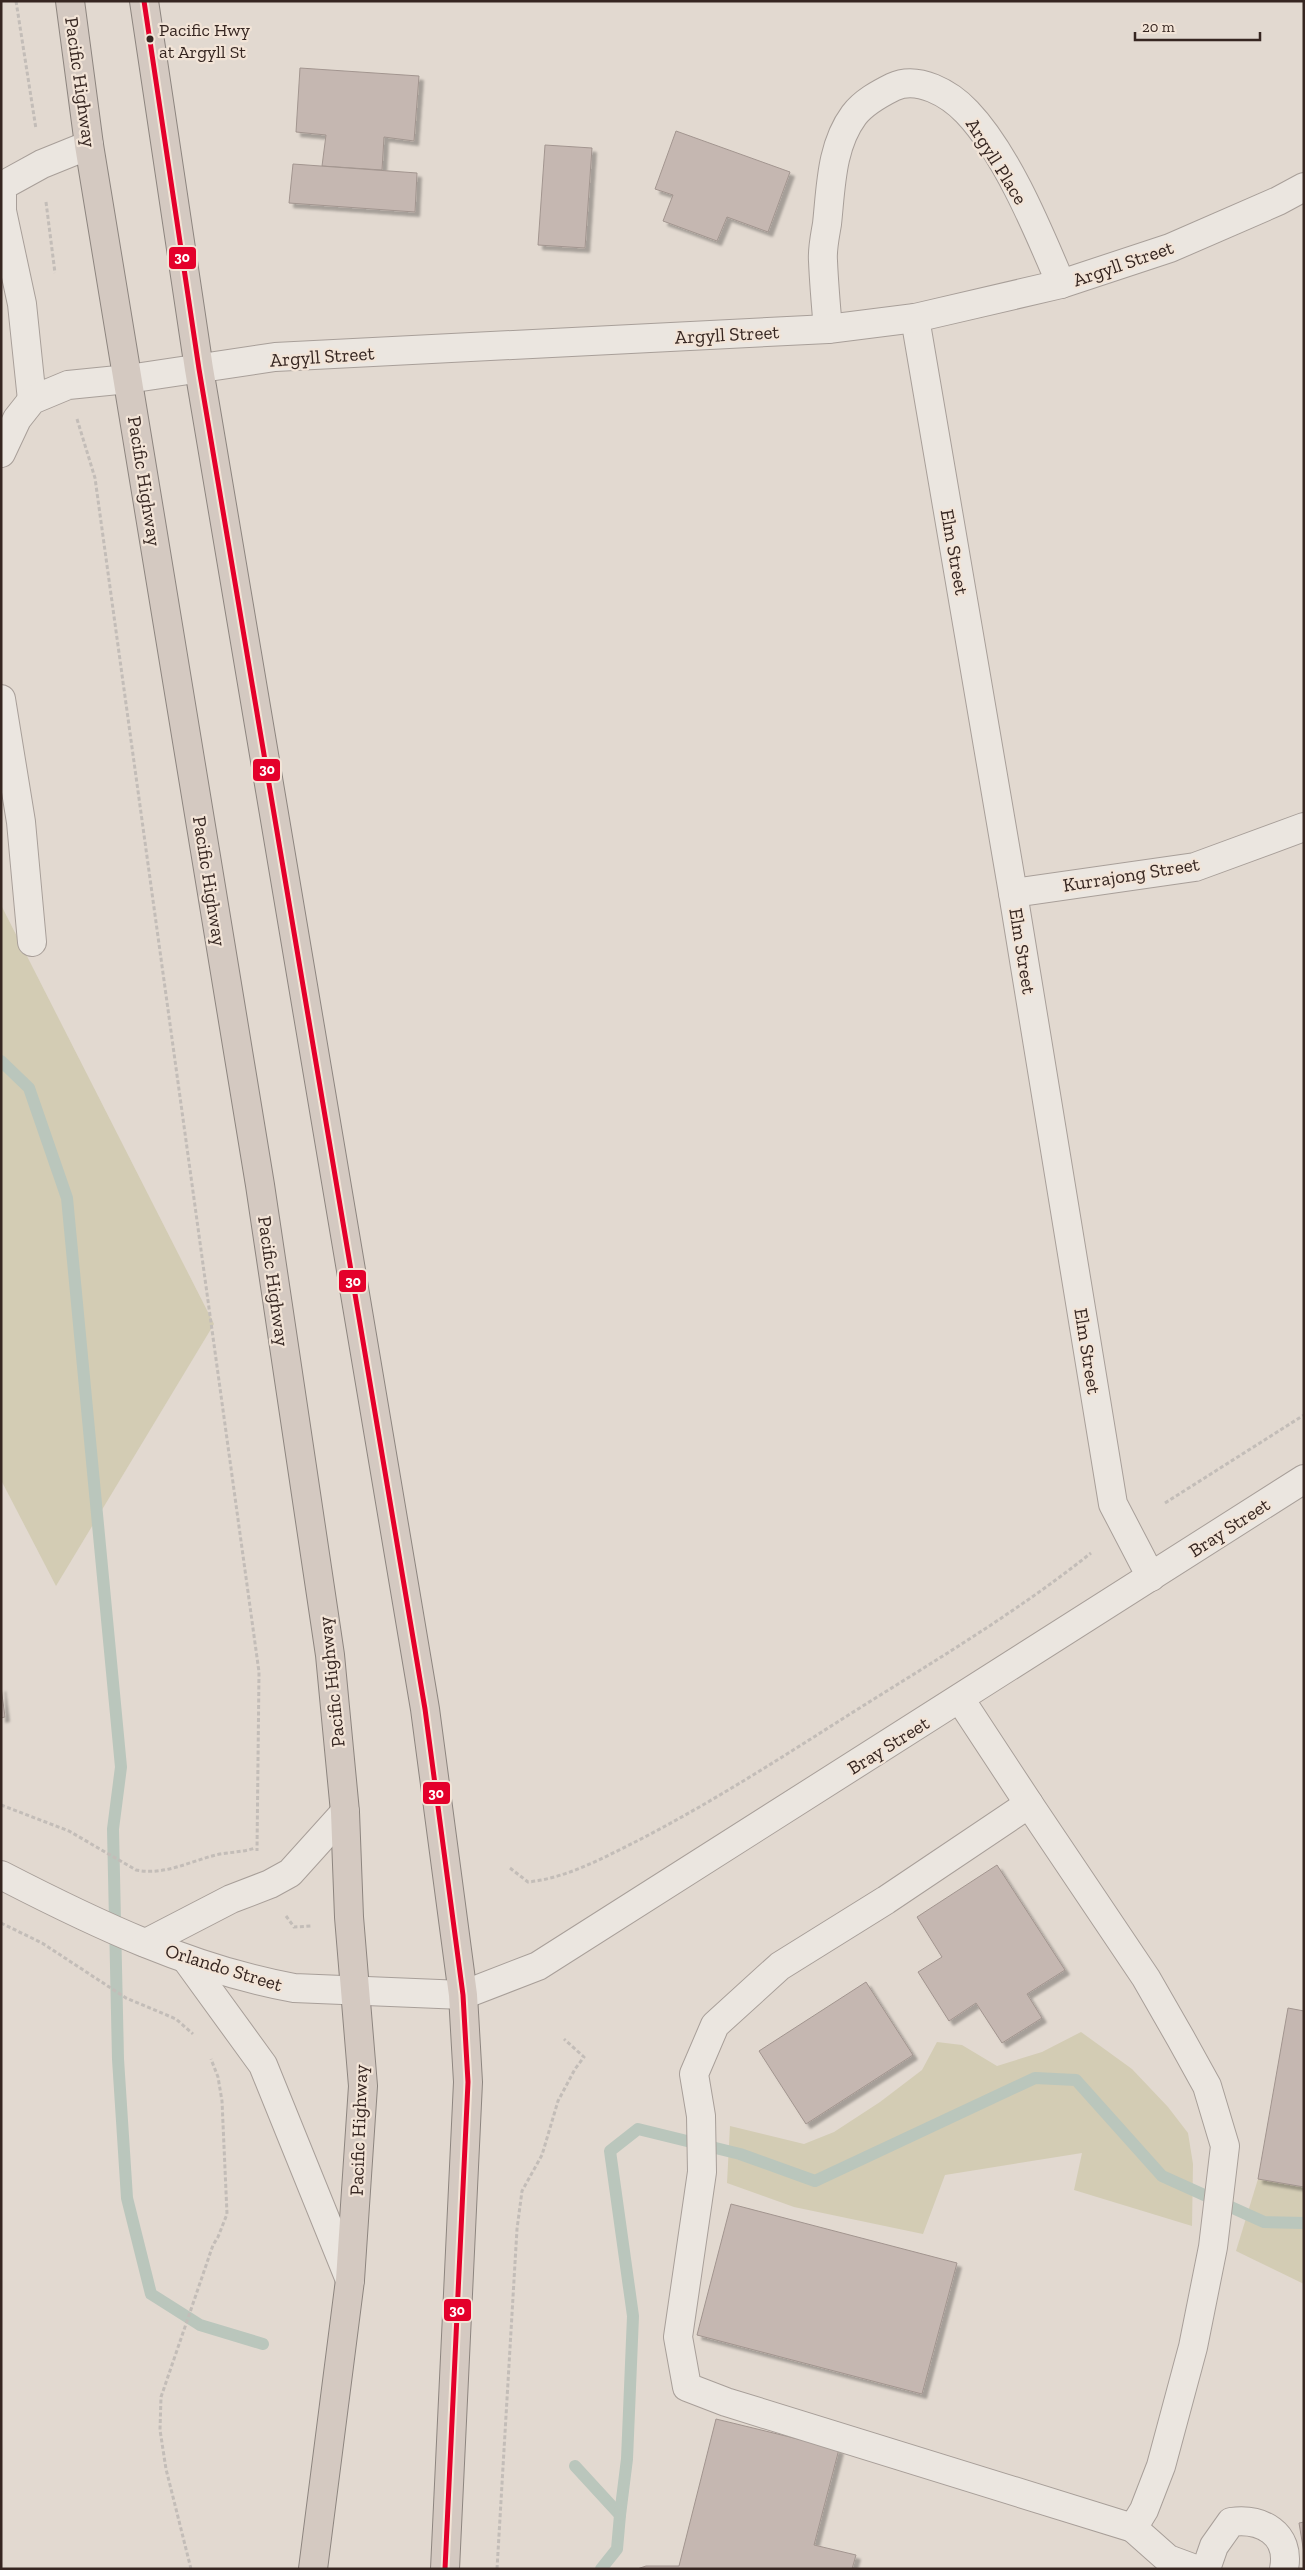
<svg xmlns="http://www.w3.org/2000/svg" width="1305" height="2570" font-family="'Zilla Slab',serif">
<defs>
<filter id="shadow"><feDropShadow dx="4.5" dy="4.5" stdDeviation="1" flood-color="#0004"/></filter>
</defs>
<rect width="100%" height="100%" fill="#e2d9d0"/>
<g fill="#d3ccb4">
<polygon points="1,905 214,1324 56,1586 1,1480"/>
<polygon points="1081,2032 1132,2069 1168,2107 1188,2133 1193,2164 1192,2226 1074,2190 1082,2153 945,2175 923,2234 794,2207 727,2183 730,2126 804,2144 834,2132 880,2102 922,2070 937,2042 962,2045 997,2066 1042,2052"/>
<polygon points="1258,2179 1304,2187 1304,2284 1236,2251"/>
</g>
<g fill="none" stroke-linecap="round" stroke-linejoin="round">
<g stroke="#bac6bc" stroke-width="12">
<polyline points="1,1061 29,1088 67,1198 121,1767 113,1829 118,2059 127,2198 151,2294 200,2325 263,2344"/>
<polyline points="575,2466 620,2515 617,2549 601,2569"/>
<polyline points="620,2515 627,2459 633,2316 610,2151 638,2129 740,2154 815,2181 1035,2078 1076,2080 1162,2176 1264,2222 1304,2223"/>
</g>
</g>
<g fill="#c5b7b1" stroke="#a2958f" filter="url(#shadow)">
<polygon points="300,68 419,76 414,141 384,137 382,170 322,166 326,135 296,132"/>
<polygon points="676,131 790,172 768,232 727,217 717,241 663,221 673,195 655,189"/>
<polygon points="545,145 592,148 585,248 538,245"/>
<polygon points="293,164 417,173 415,212 289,203"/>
<polygon points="1,1687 5,1717 1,1718"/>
<polygon points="997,1865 1065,1970 1027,1994 1042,2018 1002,2043 976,2003 949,2021 918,1972 942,1957 917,1917"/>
<polygon points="866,1982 913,2055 806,2124 759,2051"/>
<polygon points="1288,2008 1304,2011 1304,2187 1258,2179"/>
<polygon points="731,2204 957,2263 922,2394 697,2335"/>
<polygon points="716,2419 839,2449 814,2545 856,2555 852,2569 637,2569 646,2566 679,2566"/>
<polygon points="1304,2522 1304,2553 1299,2523"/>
</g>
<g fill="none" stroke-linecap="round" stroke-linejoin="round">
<defs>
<g id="minor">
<polyline points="915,318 1013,893 1113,1504 1151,1577"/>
<path d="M828 329C826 307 824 284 823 261 822 249 825 236 827 224 831 187 831 146 854 115 864 102 879 94 893 87 918 75 950 94 967 112 1007 154 1038 230 1061 284"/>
<polyline points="32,400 22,304 2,211 2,186 42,164 89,145"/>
<polyline points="1,453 17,419 32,400 68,385 128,379 275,357 828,329 915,318 1061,284 1170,248 1278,201 1304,187"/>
<polyline points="1,699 21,822 32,942"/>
<polyline points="1013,893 1195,867 1304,827"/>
<polyline points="960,1699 1029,1804"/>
<polygon points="1029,1804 1146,1978 1181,2039 1207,2086 1225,2146 1213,2247 1193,2347 1161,2466 1144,2510 1133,2528 726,2402 687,2387 678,2337 702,2172 701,2116 694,2074 715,2025 780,1966 886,1900"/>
<path d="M1 1875C94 1923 190 1969 294 1988L463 1995 538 1966 1304 1479"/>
<polyline points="146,1943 231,1899 270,1884 290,1873 345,1812"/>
<polyline points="186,1959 263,2065 350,2280"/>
<polyline points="1133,2528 1168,2559 1195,2569"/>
<path d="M1206 2569 1214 2546 1231 2522C1261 2518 1291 2533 1284 2569"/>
</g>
<g id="highway">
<polyline points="70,1 89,145 260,1185 330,1655 345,1812 349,1917 363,2086 350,2280 313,2569"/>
<polyline points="144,1 199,369 425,1709 463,1995 468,2082 445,2569"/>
</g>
</defs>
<use href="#minor" stroke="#a89f99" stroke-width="30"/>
<use href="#highway" stroke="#8d857f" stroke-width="30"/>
<g stroke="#c3bdb8" stroke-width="3" stroke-dasharray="4 2.5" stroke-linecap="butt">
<polyline points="16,1 36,129"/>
<polyline points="46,202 55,273"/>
<polyline points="77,419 95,478 259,1672 257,1851"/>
<polyline points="1165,1503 1304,1415"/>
<path d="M1 1805 69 1831 136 1870C166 1876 192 1860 220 1854 232 1852 243 1852 255 1848"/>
<path d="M510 1868 528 1882C567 1878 603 1858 637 1841 707 1805 773 1763 839 1721 924 1667 1012 1616 1091 1553"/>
<polyline points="286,1916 294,1927 311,1926"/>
<polyline points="1,1923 42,1943 126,1998 176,2019 193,2034"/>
<polyline points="191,2569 166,2469 160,2430 161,2397 213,2245 218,2237 227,2214 222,2101 218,2077 211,2059"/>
<polyline points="497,2569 517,2229 522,2191 542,2155 558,2101 575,2069 584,2057 564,2039"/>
</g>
<use href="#minor" stroke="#ebe6e0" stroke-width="28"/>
<use href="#highway" stroke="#d4c9c1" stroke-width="28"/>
<defs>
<polyline id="bus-1" points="144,1 199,369 425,1709 463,1995 468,2082 445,2569"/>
</defs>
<use href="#bus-1" stroke="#f2e4d7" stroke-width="9"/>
<use href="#bus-1" stroke="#e4002b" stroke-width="5"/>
</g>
<circle fill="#362621" stroke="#f2e4d7" stroke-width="2" cx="150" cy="39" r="4.5"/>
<g text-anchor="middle" stroke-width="4.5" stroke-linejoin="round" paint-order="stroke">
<g font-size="18" fill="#362621" stroke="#f2e4d7" text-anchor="start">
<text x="159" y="36">Pacific Hwy<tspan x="159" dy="22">at Argyll St</tspan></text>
</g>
<g font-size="19" fill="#362621" stroke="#f2e4d7">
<text transform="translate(81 82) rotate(82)" y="7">Pacific Highway</text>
<text transform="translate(997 161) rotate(58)" y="7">Argyll Place</text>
<text transform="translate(1123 263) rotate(-19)" y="7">Argyll Street</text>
<text transform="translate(727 334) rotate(-3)" y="7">Argyll Street</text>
<text transform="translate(322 356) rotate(-4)" y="7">Argyll Street</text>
<text transform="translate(145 481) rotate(81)" y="7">Pacific Highway</text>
<text transform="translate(955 552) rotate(80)" y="7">Elm Street</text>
<text transform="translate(1131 874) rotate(-9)" y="7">Kurrajong Street</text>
<text transform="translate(210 881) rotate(81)" y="7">Pacific Highway</text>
<text transform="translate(1023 951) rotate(81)" y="7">Elm Street</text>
<text transform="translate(274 1281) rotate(82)" y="7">Pacific Highway</text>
<text transform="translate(1088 1351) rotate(81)" y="7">Elm Street</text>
<text transform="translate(1229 1527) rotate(-33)" y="7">Bray Street</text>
<text transform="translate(331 1682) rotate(-96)" y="7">Pacific Highway</text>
<text transform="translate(888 1745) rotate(-32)" y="7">Bray Street</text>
<text transform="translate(224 1967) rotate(17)" y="7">Orlando Street</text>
<text transform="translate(358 2130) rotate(-88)" y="7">Pacific Highway</text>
</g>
</g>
<g stroke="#f2e4d7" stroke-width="2">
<rect x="168" y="246" width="29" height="24" rx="5" fill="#e4002b"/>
<rect x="252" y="758" width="29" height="24" rx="5" fill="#e4002b"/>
<rect x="338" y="1269" width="29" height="24" rx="5" fill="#e4002b"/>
<rect x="422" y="1781" width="29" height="24" rx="5" fill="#e4002b"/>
<rect x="443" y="2298" width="29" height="24" rx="5" fill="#e4002b"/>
</g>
<g font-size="14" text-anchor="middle" font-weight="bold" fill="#fff">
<text x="182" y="262">30</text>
<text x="267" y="774">30</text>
<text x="353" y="1286">30</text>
<text x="436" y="1798">30</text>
<text x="457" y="2315">30</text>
</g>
<rect width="1305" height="2570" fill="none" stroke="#362621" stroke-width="5"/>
<path d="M1135 32v8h125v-8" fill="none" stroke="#362621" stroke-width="2.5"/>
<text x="1142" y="32" font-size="15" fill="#362621" stroke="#f2e4d7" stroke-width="4" paint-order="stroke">20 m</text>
</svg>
